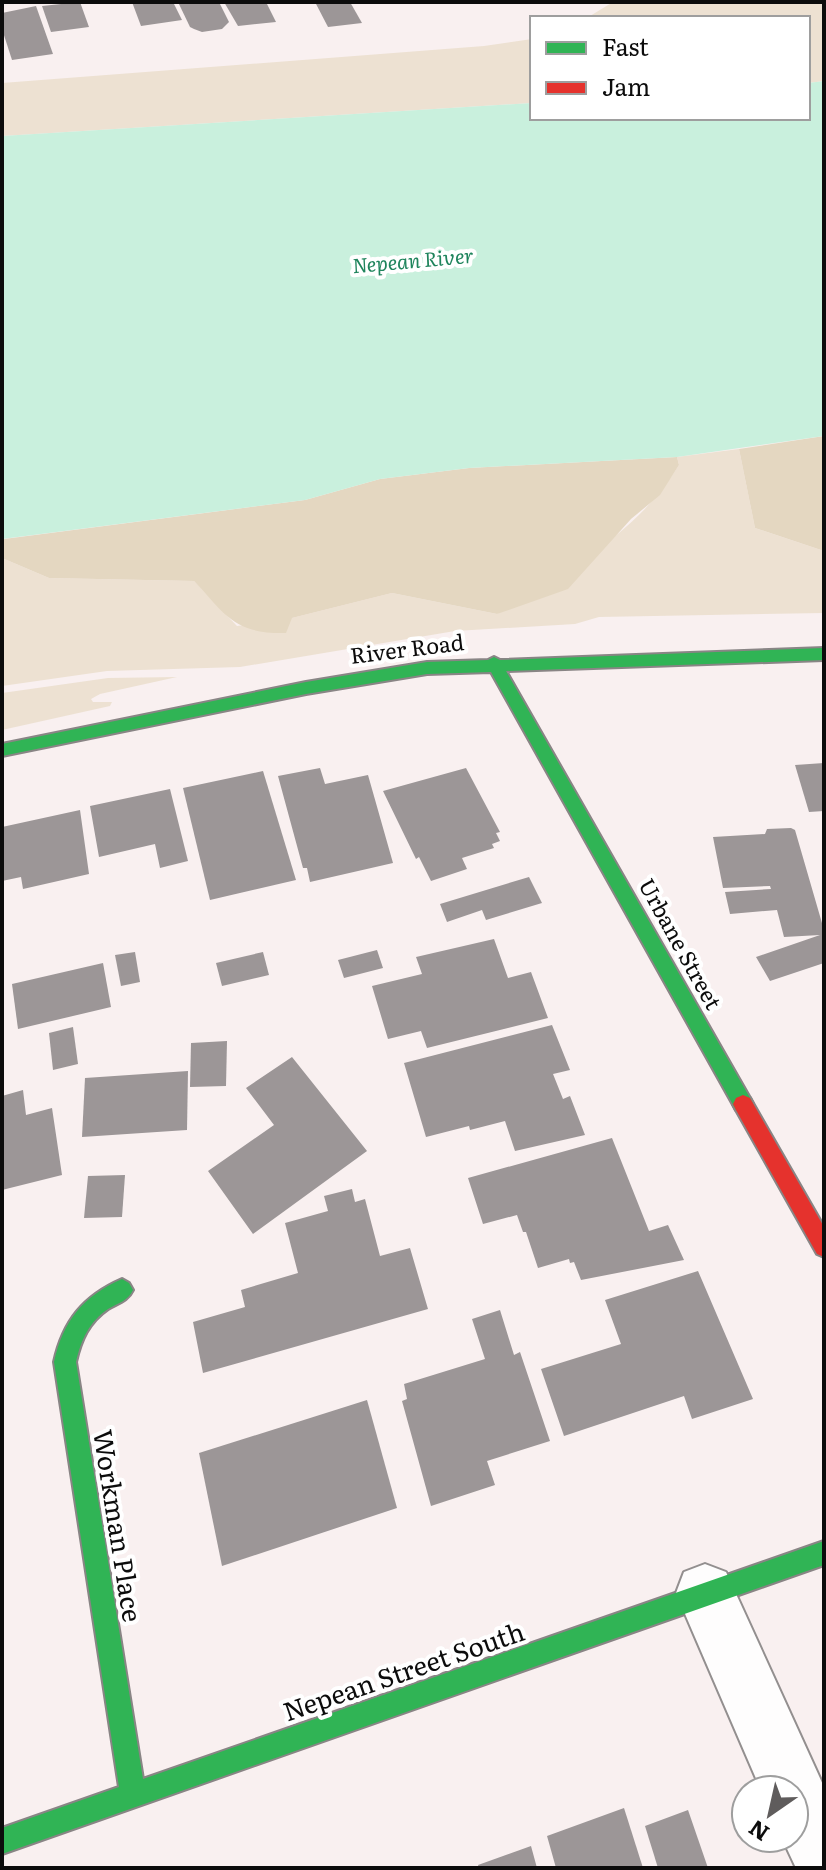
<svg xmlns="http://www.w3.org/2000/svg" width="826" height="1870" font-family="Literata,serif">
<rect width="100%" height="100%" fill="#f9f0f0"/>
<g fill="#ede1d2">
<polygon points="613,2 824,2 824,81 808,83 808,18 590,16"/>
<polygon points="532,39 532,103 2,136 2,83 484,46"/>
<path d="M739 449 755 528 824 551V613L599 617 575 624 455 631 240 667 107 671 2 686V558L49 578 194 581 237 626 292 618 392 593 497 614C564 573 637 534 679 465L677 457Z"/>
<polygon points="177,677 100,694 91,699 93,702 112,702 110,706 2,730 2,693 108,678"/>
</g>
<g fill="#e4d7c1">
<polygon points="824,436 824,551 755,528 739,449"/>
<path d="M677 457 679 465 660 495 631 519 568 589 497 614 392 593 292 618 286 633C234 634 227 616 194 581L49 578 2 558 4 539 305 500 380 479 469 468Z"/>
</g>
<polygon fill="#c9f0dd" points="824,81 824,436 677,457 469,468 380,479 305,500 2,539 2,136 532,103 532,118 808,118 808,83"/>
<g fill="#9c9697">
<polygon points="80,2 89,27 51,32 42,6"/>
<polygon points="132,2 173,2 182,20 141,26"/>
<polygon points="178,2 219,2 229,22 222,29 202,32 194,29 190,27"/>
<polygon points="224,2 260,2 267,4 276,22 238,26"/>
<polygon points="315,2 350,2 362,23 328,27"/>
<polygon points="36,6 53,54 12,60 2,29 2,13"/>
<polygon points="824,763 824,811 809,812 795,765"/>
<polygon points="320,768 325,784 368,775 393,863 310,882 307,868 303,868 278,776"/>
<polygon points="466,768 500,832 496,833 500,841 492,844 494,848 462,858 467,869 431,881 419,857 416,859 383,791"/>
<polygon points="263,771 296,880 210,900 183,788"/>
<polygon points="170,789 188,861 160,868 155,844 99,857 90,806"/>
<polygon points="80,810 89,874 23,889 21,877 2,881 2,827"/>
<polygon points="791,828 795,830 824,930 824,963 770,981 756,957 820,935 784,937 777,910 730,914 725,892 771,889 770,886 723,888 713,837 765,834 767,829"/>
<polygon points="529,877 542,903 486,920 482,910 447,922 440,904"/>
<polygon points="494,939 508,978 531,972 548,1018 427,1048 421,1031 388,1039 372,986 422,974 416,957"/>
<polygon points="377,950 383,968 344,978 338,960"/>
<polygon points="135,952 140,982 121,986 115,955"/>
<polygon points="263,952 269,975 222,986 216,963"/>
<polygon points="103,963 111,1007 18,1029 12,984"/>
<polygon points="552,1025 570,1070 553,1074 563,1099 570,1096 585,1135 515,1151 505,1121 470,1130 469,1126 426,1137 404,1063"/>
<polygon points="73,1027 78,1064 53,1070 49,1033"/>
<polygon points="227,1041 226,1086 190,1087 191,1043"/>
<polygon points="292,1057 367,1151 253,1234 208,1171 274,1125 246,1088"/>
<polygon points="188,1071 187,1130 82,1137 85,1078"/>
<polygon points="23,1090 26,1115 52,1108 62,1175 2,1190 2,1096"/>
<polygon points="612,1138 649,1231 668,1225 684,1260 581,1280 574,1262 570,1263 569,1259 538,1268 526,1232 523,1232 517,1215 483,1224 468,1178"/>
<polygon points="125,1175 122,1217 84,1218 88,1176"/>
<polygon points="352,1189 355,1202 365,1199 380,1256 410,1248 428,1309 203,1373 193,1322 245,1307 241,1290 298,1273 285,1223 328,1211 324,1196"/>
<polygon points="698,1271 753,1399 692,1419 684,1396 564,1436 541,1369 621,1344 605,1300"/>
<polygon points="500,1310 514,1355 520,1352 550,1441 487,1461 495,1485 431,1506 402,1401 407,1399 404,1384 485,1359 472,1319"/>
<polygon points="367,1400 397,1508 222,1566 199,1453"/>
<polygon points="624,1808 643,1868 556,1868 547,1836"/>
<polygon points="688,1810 708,1868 658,1868 645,1826"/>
<polygon points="531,1846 537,1868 479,1868 478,1865"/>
</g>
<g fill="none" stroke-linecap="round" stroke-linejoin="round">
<defs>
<polygon id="street" points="705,1564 726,1572 824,1787 824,1868 796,1868 782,1838 794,1838 794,1790 761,1790 676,1593 684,1572"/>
<g id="fast">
<polygon points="824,648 824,660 506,671 750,1098 753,1104 750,1110 743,1113 736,1110 491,672 427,674 306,694 2,756 2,744 306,682 427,662 488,660 494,657 500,660"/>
<path d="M122 1279 129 1283 133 1290C128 1301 118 1303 108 1309 89 1322 81 1340 76 1362L143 1779 824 1541V1565L2 1854V1828L119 1787 54 1362C63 1321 83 1296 122 1279Z"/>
</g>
<polygon id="jam" points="743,1095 750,1098 824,1227 824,1257 817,1254 736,1110 733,1104 736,1098"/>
</defs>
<use href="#street" stroke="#938f8f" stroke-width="4"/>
<use href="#fast" stroke="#898585" stroke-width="4"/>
<use href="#jam" stroke="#898585" stroke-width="4"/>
<use href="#street" fill="#fefdfd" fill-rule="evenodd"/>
<use href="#fast" fill="#30b455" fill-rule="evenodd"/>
<use href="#jam" fill="#e5322d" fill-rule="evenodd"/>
</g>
<g text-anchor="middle" stroke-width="8" stroke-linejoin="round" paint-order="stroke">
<g font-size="20" font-style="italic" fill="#1f845c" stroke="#fff">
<text transform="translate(413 261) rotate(-5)" y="7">Nepean River</text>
</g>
<g font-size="22" fill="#0c0c0c" stroke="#fff">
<text transform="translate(407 649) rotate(-7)" y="8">River Road</text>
<text transform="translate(680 944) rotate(61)" y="8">Urbane Street</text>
</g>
<g font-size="26" fill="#0c0c0c" stroke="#fff">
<text transform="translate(117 1526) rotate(81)" y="9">Workman Place</text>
<text transform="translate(404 1672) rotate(-19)" y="9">Nepean Street South</text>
</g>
</g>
<rect width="826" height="1870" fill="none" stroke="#0c0c0c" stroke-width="8"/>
<rect x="530" y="16" width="280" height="104" fill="#ffffff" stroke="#9e9e9e" stroke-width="2"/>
<rect x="546" y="42" width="40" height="12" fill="#30b455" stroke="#9e9e9e" stroke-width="2"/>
<text x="602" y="56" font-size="24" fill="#0c0c0c">Fast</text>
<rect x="546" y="82" width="40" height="12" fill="#e5322d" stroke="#9e9e9e" stroke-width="2"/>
<text x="602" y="96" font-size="24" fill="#0c0c0c">Jam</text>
<g transform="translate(770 1814) rotate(214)"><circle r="38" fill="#ffffff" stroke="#9e9e9e" stroke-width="2"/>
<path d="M0-6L14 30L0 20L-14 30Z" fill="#5f5c5c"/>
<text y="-12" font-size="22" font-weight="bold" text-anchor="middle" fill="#0c0c0c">N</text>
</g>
</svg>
